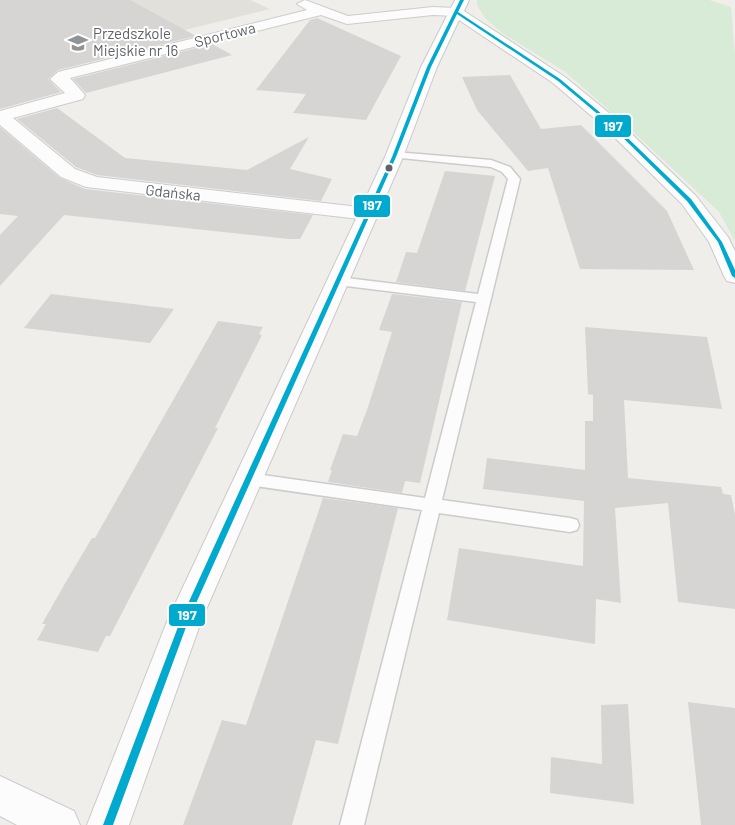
<svg xmlns="http://www.w3.org/2000/svg" width="735" height="825" font-family="Barlow,sans-serif">
<rect width="100%" height="100%" fill="#efeeea"/>
<polygon fill="#e2e0da" points="52,0 250,0 270,9 54,62 0,11"/>
<polygon fill="#d8ebd6" points="477,0 709,0 731,7 735,55 735,241 719,212 617,117 564,71 502,33 485,18 477,5"/>
<g fill="#d6d5d3">
<polygon points="0,0 130,0 196,36 58,70 48,79 61,92 0,109"/>
<polygon points="317,18 401,56 366,120 293,113 306,94 256,90 310,20"/>
<polygon points="212,44 232,55 86,93 73,79"/>
<polygon points="510,75 541,129 581,125 667,211 694,270 580,269 548,168 528,171 477,110 462,77"/>
<polygon points="57,108 125,158 247,170 309,137 290,169 332,179 321,201 97,175 76,167 17,119"/>
<polygon points="0,127 60,178 85,189 313,215 300,239 289,239 64,215 0,286 0,235 18,216 0,214"/>
<polygon points="445,171 495,176 465,291 396,282 406,252 417,253"/>
<polygon points="51,294 174,309 150,343 24,328"/>
<polygon points="392,294 462,302 420,483 405,481 402,493 328,482 332,470 330,470 343,434 357,436 367,410 392,332 379,330"/>
<polygon points="218,321 263,327 259,334 262,335 215,428 218,428 110,636 106,636 98,652 37,640 46,624 42,624 67,580 92,538 95,538"/>
<polygon points="585,327 707,337 722,409 624,400 628,478 721,487 723,494 731,495 735,515 735,609 678,602 668,503 615,508 621,603 596,599 595,644 447,620 459,548 583,566 584,501 483,489 487,458 585,470 585,421 593,421 593,395 588,394"/>
<polygon points="323,498 398,508 338,744 316,740 292,825 183,825 222,720 246,725"/>
<polygon points="688,702 735,708 735,825 701,825"/>
<polygon points="628,704 634,804 550,793 551,757 602,764 601,705"/>
</g>
<g fill="none" stroke-linecap="round" stroke-linejoin="round">
<defs>
<polygon id="lane" points="395,152 491,160 510,167 520,179 442,500 570,518 577,520 579,525 577,530 570,532 439,513 364,825 340,825 422,510 248,485 242,483 239,479 242,475 248,473 425,498 476,302 338,285 331,281 338,277 478,294 508,179 502,172 491,167 391,157 389,155"/>
<g id="street">
<polygon points="305,0 348,16 433,7 456,8 463,12 456,16 433,15 347,24 321,15 70,78 85,95 83,99 13,118 75,169 97,177 368,208 375,210 378,214 375,218 368,220 86,187 61,177 0,125 0,111 65,93 50,79 58,72 307,10 297,4"/>
<polygon points="0,776 74,811 80,825 17,825 0,816"/>
</g>
<polygon id="secondary" points="455,0 469,0 464,11 565,77 614,117 696,196 728,237 735,251 735,283 727,281 724,276 709,242 682,204 602,125 553,83 459,20 437,67 403,157 202,619 129,825 87,825 168,619 385,157 421,67"/>
</defs>
<use href="#lane" stroke="#cbcccc" stroke-width="3"/>
<use href="#street" stroke="#cbcccc" stroke-width="2"/>
<use href="#secondary" stroke="#cacacb" stroke-width="2"/>
<use href="#lane" fill="#fdfcfc" fill-rule="evenodd"/>
<use href="#street" fill="#fdfcfc" fill-rule="evenodd"/>
<use href="#secondary" fill="#fdfcfc" fill-rule="evenodd"/>
<defs>
<polygon id="bus-1" points="460,0 464,0 458,12 560,79 609,120 691,199 722,242 735,270 735,278 732,276 718,242 687,201 607,122 558,81 457,14 431,67 396,157 189,619 113,825 103,825 181,619 392,157 427,67"/>
</defs>
<use href="#bus-1" stroke="#fff" stroke-width="4"/>
<use href="#bus-1" fill="#00a9ce" fill-rule="evenodd"/>
</g>
<defs>
<symbol id="school-bare" viewBox="-9 -9 18 18"><path d="M0-5L7-2L0 1L-7-2ZM-4 1L0 2.5L4 1V4Q0 6-4 4Z" fill="#919496" stroke="#fff" stroke-width="2.5" paint-order="stroke"/></symbol>
</defs>
<g fill-rule="evenodd">
<use href="#school-bare" x="64" y="29" width="28" height="28"/>
</g>
<circle fill="#5f6368" stroke="#fff" stroke-width="2" cx="389" cy="168" r="4.5"/>
<g text-anchor="middle" stroke-width="4" stroke-linejoin="round" paint-order="stroke">
<g font-size="15" fill="#5f6368" stroke="#fff" text-anchor="start">
<text x="93" y="39">Przedszkole<tspan x="93" dy="17">Miejskie nr 16</tspan></text>
</g>
<g font-size="15" fill="#5f6368" stroke="#fff">
<text transform="translate(225 35) rotate(-14)" y="5">Sportowa</text>
<text transform="translate(173 193) rotate(6)" y="5">Gdańska</text>
</g>
</g>
<g stroke="#fff" stroke-width="2">
<rect x="594" y="114" width="38" height="24" rx="5" fill="#00a9ce"/>
<rect x="353" y="194" width="38" height="24" rx="5" fill="#00a9ce"/>
<rect x="168" y="603" width="38" height="24" rx="5" fill="#00a9ce"/>
</g>
<g font-size="14" text-anchor="middle" font-weight="bold" fill="#fff">
<text x="613" y="131">197</text>
<text x="372" y="210">197</text>
<text x="187" y="620">197</text>
</g>
</svg>
